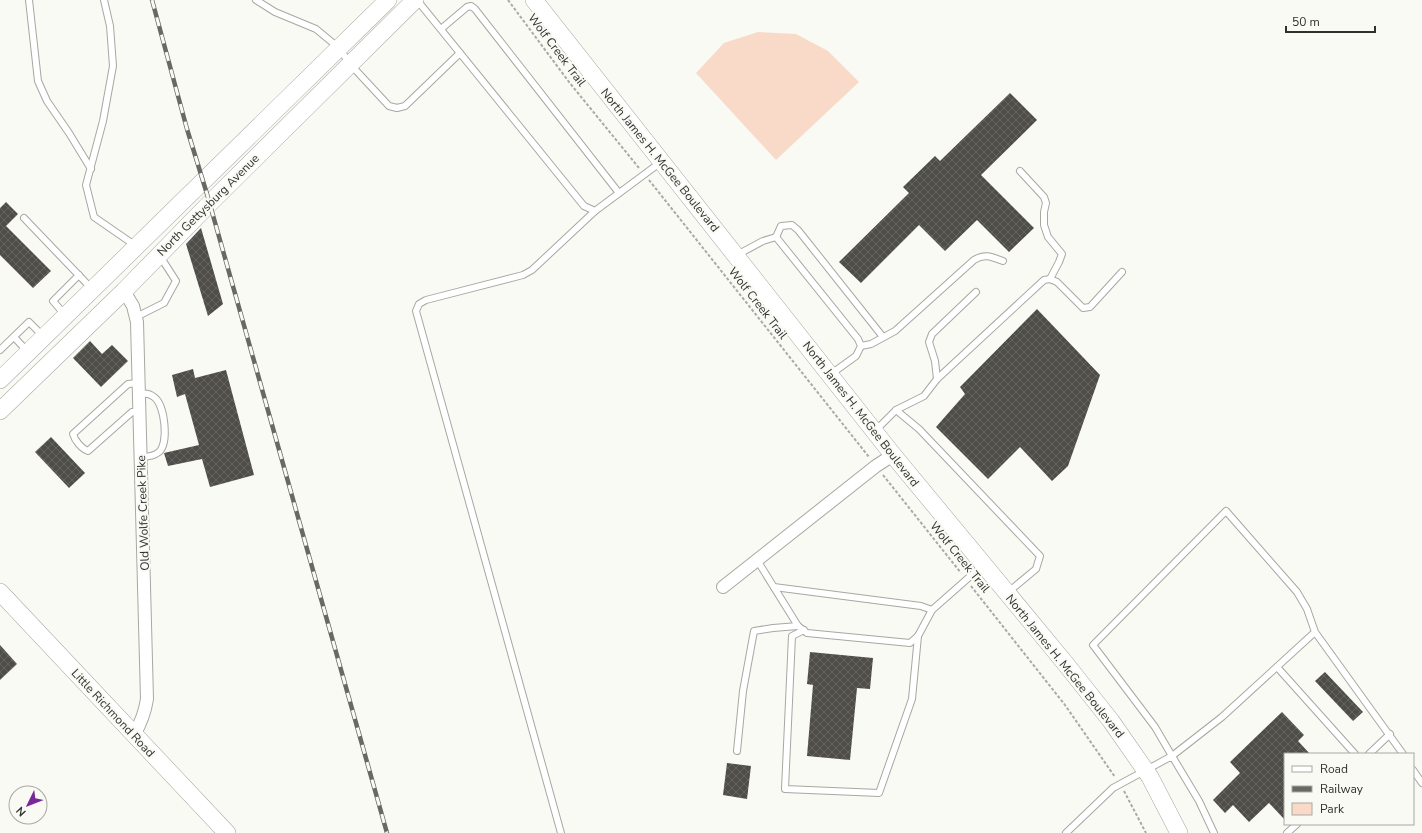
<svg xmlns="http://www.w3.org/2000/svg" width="1422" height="833" font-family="'Nunito Sans',sans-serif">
<defs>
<pattern id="building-cross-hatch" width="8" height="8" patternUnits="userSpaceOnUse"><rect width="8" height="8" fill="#4f4d48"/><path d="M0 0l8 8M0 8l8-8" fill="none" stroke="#666460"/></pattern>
</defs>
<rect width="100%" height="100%" fill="#f8faf3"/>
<polygon fill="#f9dac8" points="758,32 796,34 828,51 859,82 776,160 696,73 724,43"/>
<g fill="url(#building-cross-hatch)">
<polygon points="1010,93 1037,120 981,175 1034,228 1009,252 977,220 945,251 919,225 861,283 839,262 909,193 903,187 935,156 940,161"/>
<polygon points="6,202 18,214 6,226 51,271 33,288 0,255 0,208"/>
<polygon points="201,228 223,304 208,316 186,244"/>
<polygon points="1037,309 1100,375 1068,466 1052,481 1020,447 988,479 936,427 965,394 960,387"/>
<polygon points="90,341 102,354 112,345 128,361 101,387 73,358"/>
<polygon points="193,369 195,378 226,370 254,475 210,487 202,459 168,466 164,453 199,445 185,394 177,397 172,375"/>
<polygon points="51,437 85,473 69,488 35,452"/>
<polygon points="0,645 17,664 0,680"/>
<polygon points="810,652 873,658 870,689 857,688 850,760 807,756 813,685 807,684"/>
<polygon points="1325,672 1363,712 1353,721 1315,681"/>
<polygon points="1282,712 1304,735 1298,741 1310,754 1285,754 1285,820 1269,803 1249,822 1233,805 1225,813 1213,800 1240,773 1230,762"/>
<polygon points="727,763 751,766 747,799 723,795"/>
</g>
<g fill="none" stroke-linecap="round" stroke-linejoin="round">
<defs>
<g id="lane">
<polyline points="29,0 38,81 47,101 69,133 91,169"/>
<polyline points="104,0 110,26 113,66 103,121 86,185 94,217 136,246"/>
<polyline points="256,0 275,12 316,29 339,48 350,64 389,106 397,108 405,106 460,53"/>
<polyline points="417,0 584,206 595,211 661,162"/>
<polyline points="441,29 467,7 471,6 475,9 619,193"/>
<polyline points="1020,171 1044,197 1046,203 1044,212 1044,225 1048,237 1062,254 1059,262 1050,279"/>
<polyline points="24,218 92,289"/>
<polyline points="776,237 858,339 861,346 856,356 831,374"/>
<polyline points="776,237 781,226 792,225 798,230 883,337"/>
<polyline points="737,255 763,241 776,237"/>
<polyline points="65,315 53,301 79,275"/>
<polyline points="136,317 164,303 176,281 160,256"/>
<polyline points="14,337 27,351"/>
<path d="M861 346 871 344 895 331 974 260C985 253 992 257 1003 261"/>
<polyline points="0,350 29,322 43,336"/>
<polyline points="937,379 935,361 929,342 932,334 976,292"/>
<path d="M139 383 128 384 73 434C75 441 82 449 88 451L132 412 140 411"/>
<path d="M140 394C145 393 149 393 154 397 165 405 169 443 159 452 154 456 147 457 141 457"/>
<polyline points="896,410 919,429 1040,556 1036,569 1007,593"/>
<polyline points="875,431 896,410 924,396 937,379 1044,280 1050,279 1057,282 1083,308 1090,307 1122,272"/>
<polyline points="757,560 798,626 807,633 910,643 918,636 932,610 983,565"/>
<polyline points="774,587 921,606 932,610"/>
<polyline points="804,630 792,636 785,789 879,793 912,699 918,636"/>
<polyline points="1315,632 1307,609 1297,592 1226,511 1093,645 1155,727 1172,756 1222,717 1315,632 1403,754"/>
<polyline points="1277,667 1355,754"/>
<polyline points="737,751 743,691 754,631 773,628 798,626"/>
<polyline points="1369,754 1390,734"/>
<polyline points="1413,770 1422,783"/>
<polyline points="561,833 416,311 419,304 426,300 523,275 532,270 595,211"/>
<polyline points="1066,833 1113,788 1172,756 1199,801 1214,833"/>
<polyline points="1287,833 1297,824"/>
</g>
<g id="street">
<path d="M124 291 133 306 137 322 147 699C145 712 141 723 134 735"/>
<polyline points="723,587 876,466 893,455"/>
</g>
<g id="secondary">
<polyline points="534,0 893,455 1065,663 1111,721 1150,777 1179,833"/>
<polyline points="0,380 388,0"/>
<polyline points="0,411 124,291 210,203 415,0"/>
<polyline points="0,592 227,833"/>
</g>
</defs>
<use href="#lane" stroke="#a7a8a2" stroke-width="8"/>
<use href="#street" stroke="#a7a8a2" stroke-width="14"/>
<use href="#secondary" stroke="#a7a8a2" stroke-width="18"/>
<g stroke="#a9aaa5" stroke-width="2" stroke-dasharray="3 2" stroke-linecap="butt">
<polyline points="508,0 569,82 639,168"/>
<polyline points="649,180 869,457"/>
<polyline points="883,475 961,573"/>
<polyline points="971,586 1065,705 1115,777"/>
<polyline points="1124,791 1146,833"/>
</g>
<use href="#lane" stroke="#fff" stroke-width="6"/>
<use href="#street" stroke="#fff" stroke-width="12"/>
<use href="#secondary" stroke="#fff" stroke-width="17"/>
<defs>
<polyline id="rail" points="152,0 187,129 207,194 387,833"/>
</defs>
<use href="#rail" stroke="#686865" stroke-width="4.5"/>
<use href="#rail" stroke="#f8faf3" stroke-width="3" stroke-dasharray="9" stroke-linecap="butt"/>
</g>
<g text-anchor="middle" stroke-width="4" stroke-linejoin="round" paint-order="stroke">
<g font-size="12" fill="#30302e" stroke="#f8faf3">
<text transform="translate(557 50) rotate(53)" y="4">Wolf Creek Trail</text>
<text transform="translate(660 160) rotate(51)" y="4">North James H. McGee Boulevard</text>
<text transform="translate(208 205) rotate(-45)" y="4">North Gettysburg Avenue</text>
<text transform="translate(758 303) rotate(52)" y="4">Wolf Creek Trail</text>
<text transform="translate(861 414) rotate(52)" y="4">North James H. McGee Boulevard</text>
<text transform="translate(143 513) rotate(-92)" y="4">Old Wolfe Creek Pike</text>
<text transform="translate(960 557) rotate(51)" y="4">Wolf Creek Trail</text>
<text transform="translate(1065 666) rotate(51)" y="4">North James H. McGee Boulevard</text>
<text transform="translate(113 713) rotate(47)" y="4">Little Richmond Road</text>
</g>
</g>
<rect x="1284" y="753" width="130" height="72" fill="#f8faf3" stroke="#a8a9a4"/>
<rect x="1292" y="766" width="20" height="6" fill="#ffffff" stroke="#a8a9a4"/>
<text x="1320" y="773" font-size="12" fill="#30302e">Road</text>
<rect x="1292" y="786" width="20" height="6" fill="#686865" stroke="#a8a9a4"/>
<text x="1320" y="793" font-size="12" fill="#30302e">Railway</text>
<rect x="1292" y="803" width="20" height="12" fill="#f9dac8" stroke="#a8a9a4"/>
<text x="1320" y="813" font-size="12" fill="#30302e">Park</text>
<g transform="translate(28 805) rotate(227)"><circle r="19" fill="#f8faf3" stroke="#a8a9a4"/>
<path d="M0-3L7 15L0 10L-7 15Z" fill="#782899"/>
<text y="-6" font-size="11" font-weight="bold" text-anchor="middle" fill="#30302e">N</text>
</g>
<path d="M1286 26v6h89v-6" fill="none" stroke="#30302e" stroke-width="2"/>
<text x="1292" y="26" font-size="12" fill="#30302e" stroke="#f8faf3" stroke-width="3" paint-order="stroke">50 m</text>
</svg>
